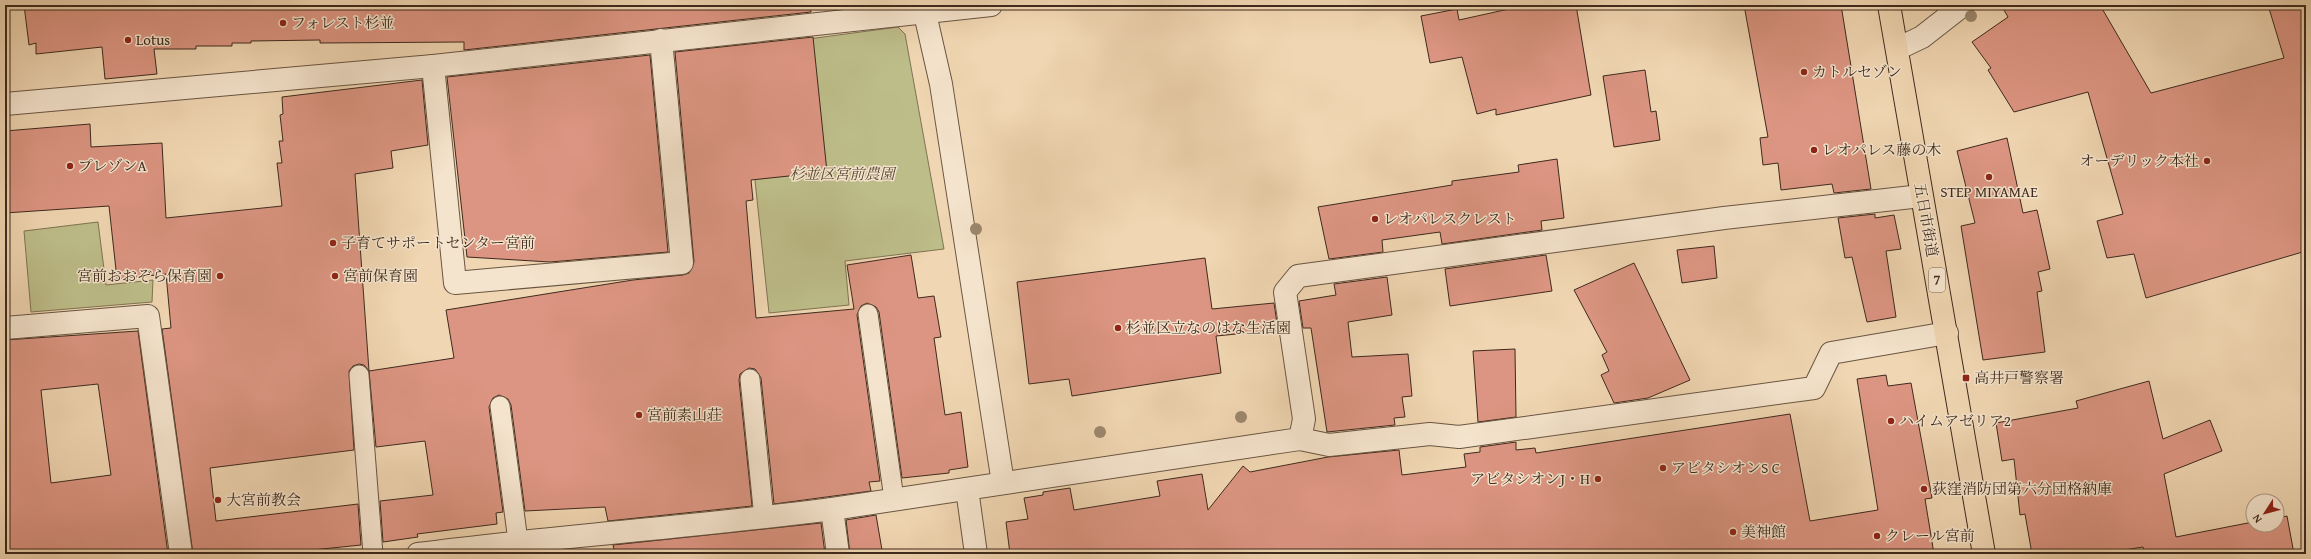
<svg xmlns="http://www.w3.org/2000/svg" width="2311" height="559" font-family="'Gentium Book Plus','Noto Serif JP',serif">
<rect width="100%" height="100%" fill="#f0d6b2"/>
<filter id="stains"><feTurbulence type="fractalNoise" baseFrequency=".005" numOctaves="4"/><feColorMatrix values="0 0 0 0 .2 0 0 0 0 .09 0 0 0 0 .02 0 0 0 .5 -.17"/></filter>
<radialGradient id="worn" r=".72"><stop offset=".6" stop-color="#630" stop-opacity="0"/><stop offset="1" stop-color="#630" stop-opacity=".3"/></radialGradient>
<g fill="#bdbd89" stroke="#7e7453">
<polygon points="898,27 905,34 944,249 845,261 849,305 769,313 741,48"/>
<polygon points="98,222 106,285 153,280 152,302 31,312 24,231"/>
</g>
<g fill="#dc9582" stroke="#3e2a1d" fill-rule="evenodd">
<polygon points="24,5 810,5 811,12 464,50 464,42 320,43 320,40 251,41 251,43 232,43 232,46 196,46 196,49 154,49 157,74 105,79 102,47 36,54 36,43 29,45"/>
<polygon points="1527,5 1576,5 1591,95 1496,115 1496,109 1477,114 1462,57 1430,63 1421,16 1457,9 1459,20"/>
<polygon points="1744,5 1841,5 1871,189 1834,193 1832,184 1781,190 1778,163 1763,165 1760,138 1768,137"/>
<polygon points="2001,5 2100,5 2151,93 2284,58 2268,5 2306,5 2306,251 2146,298 2134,254 2107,258 2097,221 2123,214 2088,92 2014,112 1988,70 1991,68 1972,42 2008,17"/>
<polygon points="813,37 827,172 751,180 753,200 746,201 756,318 854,309 847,265 911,255 918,298 934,296 941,337 934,338 945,415 961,412 968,467 949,470 949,473 902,478 879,312 876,307 867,303 861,306 857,315 880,481 869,482 871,491 774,504 761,378 755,369 749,368 740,374 739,380 752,506 608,521 605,507 525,511 511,405 508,399 499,395 493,398 489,407 503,512 496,513 497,524 417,534 418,537 383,542 380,501 433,495 425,441 376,447 369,371 454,358 446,310 633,280 683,275 689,273 694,262 675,52"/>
<polygon points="650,55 668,252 550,262 467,257 447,77"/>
<polygon points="1645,70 1651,112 1656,111 1660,140 1614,147 1603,76"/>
<polygon points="422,80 428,145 391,151 393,168 355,174 369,371 364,365 359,364 353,366 349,371 354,450 210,468 216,521 358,504 361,545 293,552 293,554 193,554 162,329 171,328 166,274 117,279 109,206 5,213 5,131 90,124 91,147 162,143 166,218 282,206 277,163 282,163 279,141 283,141 280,115 283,114 282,97"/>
<polygon points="2007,138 2023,213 2037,210 2050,269 2038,272 2042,291 2037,292 2045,352 1983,360 1961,226 1975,223 1957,151"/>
<polygon points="1557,159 1564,218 1541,221 1542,230 1442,244 1440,232 1382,240 1383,252 1329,259 1318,207 1452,185 1452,181 1519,172 1518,165"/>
<polygon points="1875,214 1875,218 1894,215 1901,249 1886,251 1896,317 1867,322 1852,257 1845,258 1838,218"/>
<polygon points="1714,246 1717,278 1682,283 1677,250"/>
<polygon points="1546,255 1552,291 1450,306 1445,269"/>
<polygon points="1205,258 1212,309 1274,303 1278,330 1216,336 1221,373 1072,396 1069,379 1029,384 1017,282"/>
<polygon points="1634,263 1690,380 1648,398 1614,403 1601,375 1609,371 1602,355 1607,352 1574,290"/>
<polygon points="1387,277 1392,315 1348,322 1352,357 1408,354 1412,396 1402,397 1405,417 1394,418 1395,425 1327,432 1311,328 1303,328 1299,301 1336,295 1334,284"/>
<path d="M138 331 168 554H5V340ZM98 384 111 475 51 483 41 390Z"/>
<polygon points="1515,349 1516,417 1478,422 1473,351"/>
<polygon points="1886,375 1888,386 1911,383 1932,498 1925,499 1934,554 1654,554 1654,550 1622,554 1010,554 1006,522 1028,519 1024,498 1043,495 1043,492 1070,488 1074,510 1160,496 1157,481 1202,474 1208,510 1243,466 1250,472 1328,457 1399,450 1402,475 1466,467 1464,454 1480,452 1480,447 1516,442 1516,450 1535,448 1536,453 1790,414 1810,521 1878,510 1857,379"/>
<polygon points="2149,381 2163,439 2210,420 2222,451 2164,474 2176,537 2253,522 2253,525 2277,525 2277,518 2287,516 2294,554 2145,554 2143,547 2098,554 2032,554 2025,514 2020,515 2014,459 2002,461 1996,423 2078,408 2076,401"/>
<polygon points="876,515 882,550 850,554 846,520"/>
<polygon points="821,523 825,554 615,554 613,545"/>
</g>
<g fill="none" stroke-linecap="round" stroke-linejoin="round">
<defs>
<g id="lane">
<polyline points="868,314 894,499"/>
<polyline points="359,375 373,554"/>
<polyline points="750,379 764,518"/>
<polyline points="500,406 518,541"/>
</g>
<g id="street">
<polyline points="923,5 941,84 1003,483"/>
<polyline points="1897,49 1922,37 1963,5"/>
<polyline points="433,66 455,283 682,263 661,40"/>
<polyline points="5,104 433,66 991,5"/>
<polyline points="5,328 148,316 181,554"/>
<polyline points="1300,439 1329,445 1430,434 1459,437 1814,388 1831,353 1947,333"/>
<polyline points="967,489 976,554"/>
<polyline points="832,509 838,554"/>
<path d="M418 554C556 536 694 527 832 509L1300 439 1304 419 1285 292 1298 276 1724 218 1921 196"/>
</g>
<polyline id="primary" points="1889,5 1984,554"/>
</defs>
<use href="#lane" stroke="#6a5542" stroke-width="21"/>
<use href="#street" stroke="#6a5542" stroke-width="24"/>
<use href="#primary" stroke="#3e2a1d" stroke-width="24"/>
<use href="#lane" stroke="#f5e4cd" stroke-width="19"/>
<use href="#street" stroke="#f5e4cd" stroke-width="22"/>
<use href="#primary" stroke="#f0d6b2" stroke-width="22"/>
</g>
<g fill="#9c876c">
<circle cx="1971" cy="16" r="6"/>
<circle cx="976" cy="229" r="6"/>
<circle cx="1241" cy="417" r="6"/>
<circle cx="1100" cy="432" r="6"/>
</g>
<g fill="#8f2418" stroke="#f5e4cd" stroke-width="1.5">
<circle cx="283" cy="23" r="4"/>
<circle cx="128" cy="40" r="4"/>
<circle cx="1804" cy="72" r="4"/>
<circle cx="1814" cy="150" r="4"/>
<circle cx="2207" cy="161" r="4"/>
<circle cx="70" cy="166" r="4"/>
<circle cx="1989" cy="177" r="4"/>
<circle cx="1375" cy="219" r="4"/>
<circle cx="333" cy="243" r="4"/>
<circle cx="220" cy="276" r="4"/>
<circle cx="335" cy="276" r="4"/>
<circle cx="1118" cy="328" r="4"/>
<rect x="1962" y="374" width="8" height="8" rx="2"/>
<circle cx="639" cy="415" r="4"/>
<circle cx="1891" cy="421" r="4"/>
<circle cx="1663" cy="468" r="4"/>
<circle cx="1598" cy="479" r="4"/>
<circle cx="1924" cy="489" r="4"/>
<circle cx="218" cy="500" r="4"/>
<circle cx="1733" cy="532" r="4"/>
<circle cx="1877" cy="536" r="4"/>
</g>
<g text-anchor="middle" stroke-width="3" stroke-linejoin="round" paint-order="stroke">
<rect fill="#f5e4cd" stroke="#756252" stroke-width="1" x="1929" y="268" width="16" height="24" rx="3"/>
<g font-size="14" font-weight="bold" fill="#3e2a1d">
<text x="1937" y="285">7</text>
</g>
<g font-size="15" fill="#3e2a1d" stroke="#f5e4cd" text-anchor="start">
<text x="291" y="28">フォレスト杉並</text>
<text x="136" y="45">Lotus</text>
<text x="1812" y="77">カトルセゾン</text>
<text x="1822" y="155">レオパレス藤の木</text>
<text x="2199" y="166" text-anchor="end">オーデリック本社</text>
<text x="78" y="171">プレゾンA</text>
<text x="1989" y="197" text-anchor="middle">STEP MIYAMAE</text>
<text x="1383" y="224">レオパレスクレスト</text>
<text x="341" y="248">子育てサポートセンター宮前</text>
<text x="212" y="281" text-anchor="end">宮前おおぞら保育園</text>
<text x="343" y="281">宮前保育園</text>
<text x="1126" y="333">杉並区立なのはな生活園</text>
<text x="1974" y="383">高井戸警察署</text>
<text x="647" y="420">宮前素山荘</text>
<text x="1899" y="426">ハイムアゼリア2</text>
<text x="1671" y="473">アビタシオンS C</text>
<text x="1590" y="484" text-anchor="end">アビタシオンJ・H</text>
<text x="1932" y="494">荻窪消防団第六分団格納庫</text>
<text x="226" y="505">大宮前教会</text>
<text x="1741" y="537">美神館</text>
<text x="1885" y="541">クレール宮前</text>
</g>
<g font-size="15" font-style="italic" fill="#574733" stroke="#f5e4cd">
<text x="842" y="179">杉並区宮前農園</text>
</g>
<g font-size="15" fill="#3e2a1d" stroke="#f5e4cd">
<text transform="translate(1926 220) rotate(80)" y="5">五日市街道</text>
</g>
</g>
<rect width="2311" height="559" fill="none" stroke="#f0d6b2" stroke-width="20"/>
<rect x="6" y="6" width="2299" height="547" fill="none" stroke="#3e2a1d" stroke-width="2"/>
<rect x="10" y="10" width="2291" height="539" fill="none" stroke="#3e2a1d"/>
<g transform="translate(2265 513) rotate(234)"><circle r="19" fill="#f5e4cd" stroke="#ac9a87"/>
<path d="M0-3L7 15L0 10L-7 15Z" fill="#8f2418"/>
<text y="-6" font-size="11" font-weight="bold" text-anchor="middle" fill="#3e2a1d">N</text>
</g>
<rect width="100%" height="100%" filter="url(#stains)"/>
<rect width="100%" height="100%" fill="url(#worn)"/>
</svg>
